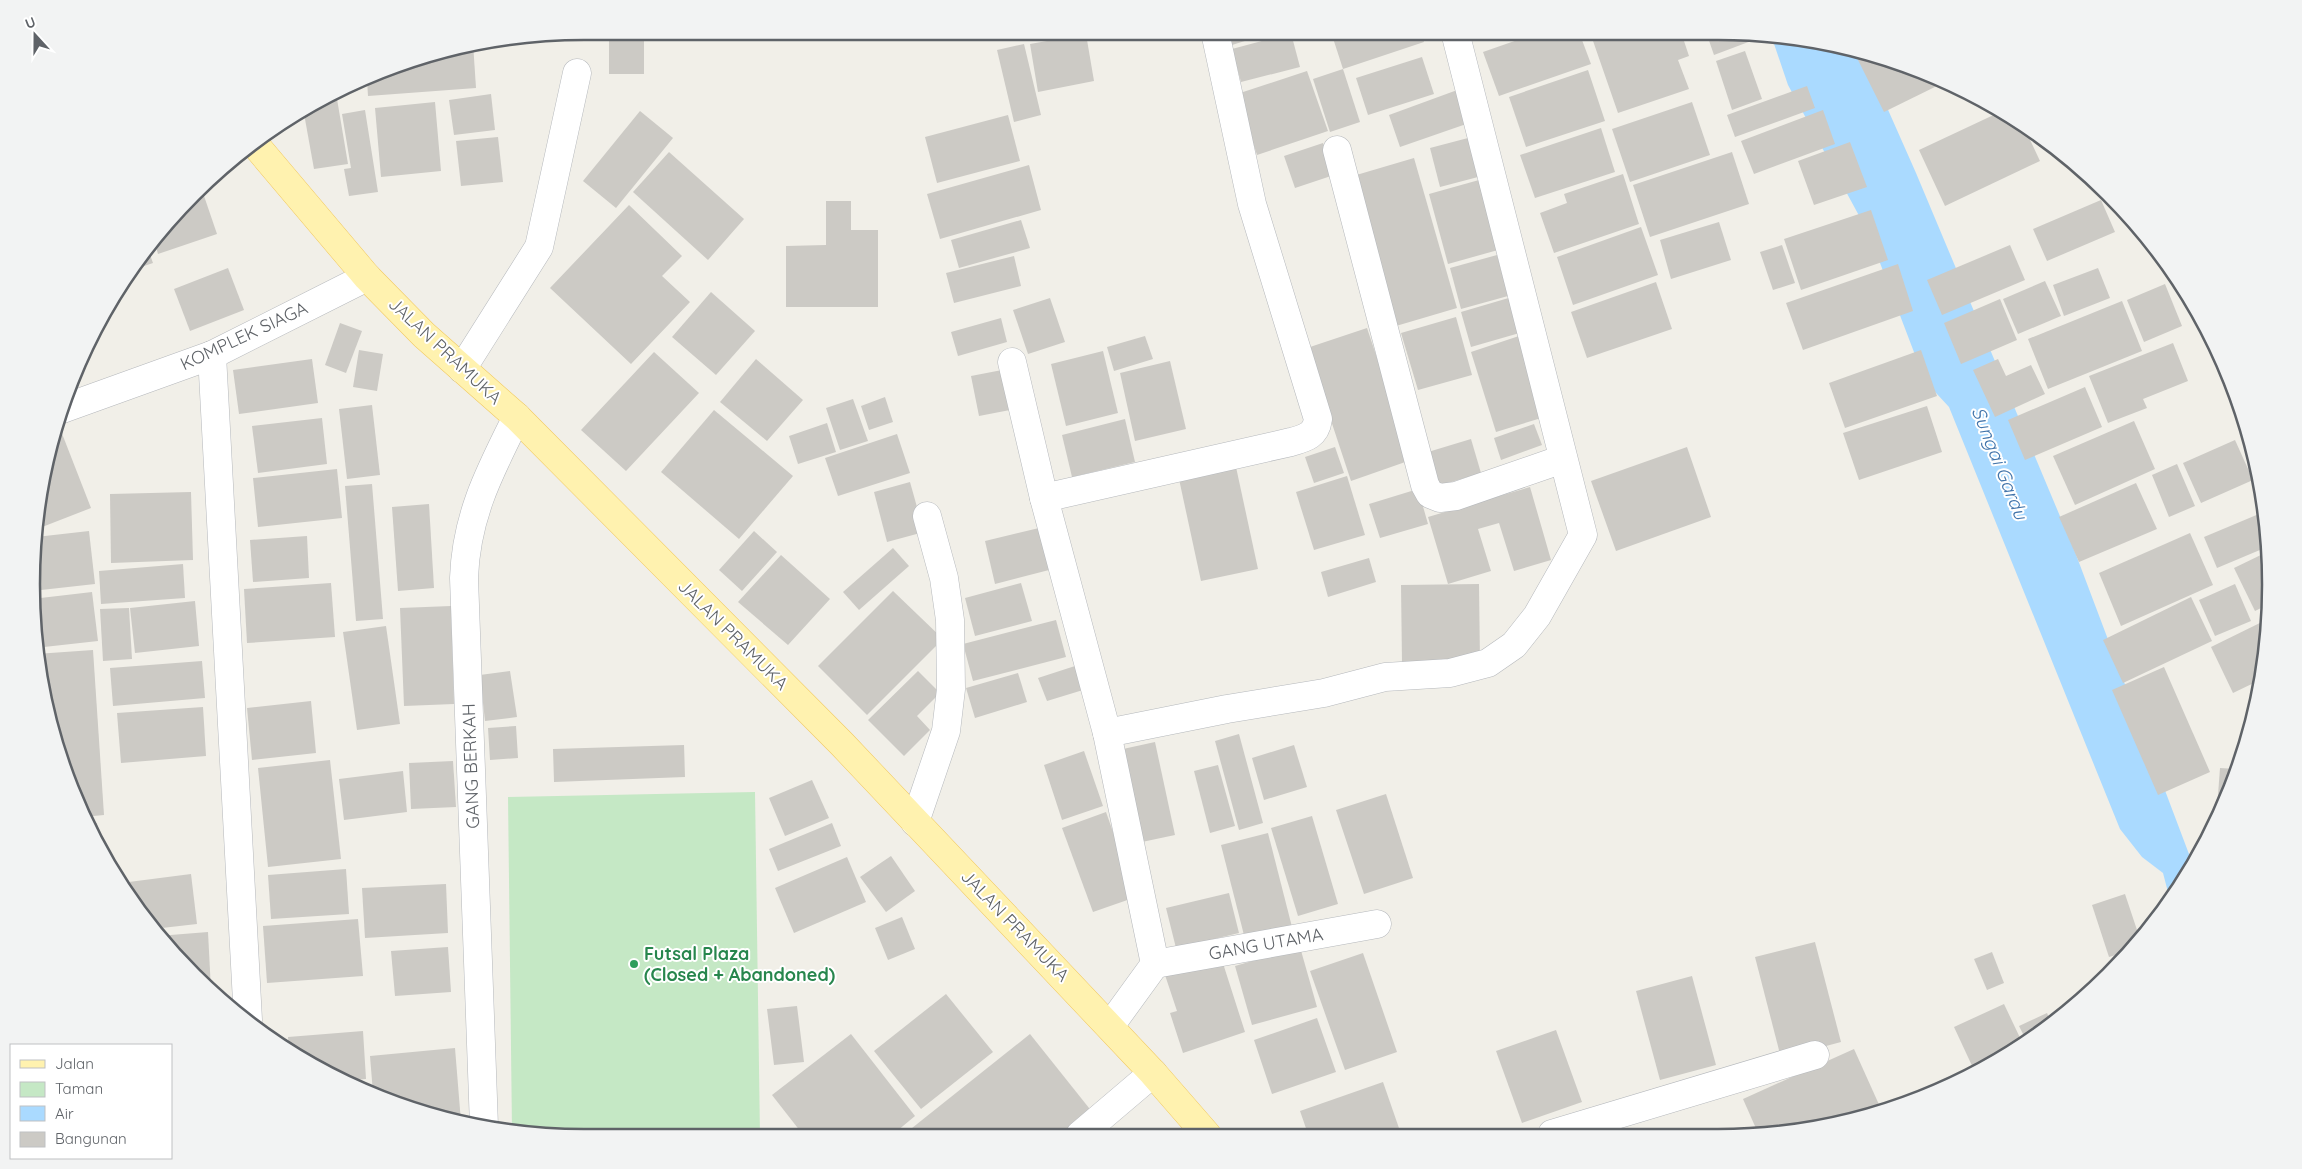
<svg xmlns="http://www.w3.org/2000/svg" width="2302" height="1169" font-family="Quicksand,sans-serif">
<rect width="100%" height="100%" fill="#f1efe8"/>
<polygon fill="#c5e8c5" points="755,792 760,1136 549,1137 512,1131 508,797"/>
<polygon fill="#aadaff" points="1771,35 1862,51 1916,173 2075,552 2192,862 2169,896 2163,873 2142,857 2120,829 1949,407 1925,381 1869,234 1788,85"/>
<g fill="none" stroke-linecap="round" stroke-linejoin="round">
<polyline stroke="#aadaff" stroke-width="11" points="687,31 688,33"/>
</g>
<g fill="#cccac5">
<polygon points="1228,32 1274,32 1232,45"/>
<polygon points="1331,32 1421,32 1424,42 1343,69"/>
<polygon points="1475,32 1493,32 1493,33 1476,38"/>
<polygon points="1540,32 1579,32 1591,64 1499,96 1483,52"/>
<polygon points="1608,32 1681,32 1689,56 1678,60 1689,89 1618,113 1592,38"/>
<polygon points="1706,32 1753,32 1767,35 1714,55"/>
<polygon points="1291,33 1300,67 1241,82 1232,49"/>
<polygon points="1086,34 1094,81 1038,92 1030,44"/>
<rect x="609" y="35" width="35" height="39"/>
<polygon points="473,43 476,88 368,96 367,79 406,61"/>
<polygon points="1024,44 1041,115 1014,122 997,50"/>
<polygon points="1849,48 1860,50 1852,54"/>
<polygon points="1745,51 1762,99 1732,110 1716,61"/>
<polygon points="1867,53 1944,81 1945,82 1884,112 1857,58"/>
<polygon points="1422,57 1434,94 1368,115 1356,78"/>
<polygon points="1343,69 1360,122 1330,132 1313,79"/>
<polygon points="1588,70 1605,121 1526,147 1509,97"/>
<polygon points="1307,71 1328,131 1257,155 1237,94"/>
<polygon points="1807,86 1815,108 1735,137 1727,115"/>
<polygon points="1460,89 1472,122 1400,147 1389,115"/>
<polygon points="336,93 348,164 314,169 303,108"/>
<polygon points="491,94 495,130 454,135 449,100"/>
<polygon points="435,102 441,171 381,177 375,108"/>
<polygon points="1692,102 1710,155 1630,182 1612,129"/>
<polygon points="365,110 378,192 349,196 344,169 351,168 342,114"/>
<polygon points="1823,110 1835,144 1754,174 1741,141"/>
<polygon points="640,111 673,138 616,208 583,181"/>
<polygon points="2000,112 2024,127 2040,161 1945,206 1919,150"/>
<polygon points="1008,115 1020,161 937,183 925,137"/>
<polygon points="1601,128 1615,172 1535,198 1520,155"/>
<polygon points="498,137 503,182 461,186 456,141"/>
<polygon points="1468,138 1478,177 1440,187 1430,148"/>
<polygon points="1850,142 1867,187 1814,205 1798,161"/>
<polygon points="1323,143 1334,175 1295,188 1284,156"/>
<polygon points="669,152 744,219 708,260 633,192"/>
<polygon points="1732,152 1749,204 1650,237 1633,185"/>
<polygon points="1414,158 1457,308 1396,326 1353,176"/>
<polygon points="1029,165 1041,210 940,239 927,194"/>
<polygon points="1623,174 1639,224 1554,253 1540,213 1567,203 1564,194"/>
<polygon points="1479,180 1498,250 1448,264 1429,194"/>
<polygon points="203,193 217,234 158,254 154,240 168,220 194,196"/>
<polygon points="2101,200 2115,232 2047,261 2033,229"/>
<polygon points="826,201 851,201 851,230 878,230 878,307 786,307 786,246 826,245"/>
<polygon points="629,205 682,256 662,276 690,302 631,364 550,288"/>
<polygon points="1871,210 1888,260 1801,290 1784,239"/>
<polygon points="1021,220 1030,248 959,268 951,240"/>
<polygon points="1719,222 1731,260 1671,279 1660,240"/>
<polygon points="1641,227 1658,275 1573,305 1557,257"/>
<polygon points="1782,245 1795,283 1773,290 1760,252"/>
<polygon points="2010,245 2025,280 1942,315 1927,280"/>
<polygon points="148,249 153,263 132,270"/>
<polygon points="1497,255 1508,296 1461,309 1450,268"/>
<polygon points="1014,256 1021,286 954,303 946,273"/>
<polygon points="1898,264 1913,311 1803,350 1786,303"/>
<polygon points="228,268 244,310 190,331 174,289"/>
<polygon points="2098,268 2110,298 2064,316 2053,285"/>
<polygon points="2045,281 2061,316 2018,334 2003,299"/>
<polygon points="1656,282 1672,329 1587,358 1571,312"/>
<polygon points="2165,284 2182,326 2144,342 2127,300"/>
<polygon points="711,292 755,331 716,375 672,337"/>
<polygon points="1512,297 1523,332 1471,347 1461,312"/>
<polygon points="1050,298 1065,342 1028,354 1013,310"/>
<polygon points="2000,299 2017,340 1961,364 1944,323"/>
<polygon points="2122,301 2142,351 2048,389 2028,339"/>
<polygon points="1456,317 1472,375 1418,390 1401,333"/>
<polygon points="1001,318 1007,342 958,356 951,332"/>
<polygon points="340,323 362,331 346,373 325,365"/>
<polygon points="1367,328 1411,460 1351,481 1307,348"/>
<polygon points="1525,334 1551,415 1496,432 1471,352"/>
<polygon points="1145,336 1153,359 1114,371 1107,347"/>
<polygon points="89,342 92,352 82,355 87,345"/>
<polygon points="2173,343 2188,381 2143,399 2147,408 2108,423 2089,376"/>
<polygon points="359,350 383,354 377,391 353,387"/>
<polygon points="1921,350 1937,396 1845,428 1829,383"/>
<polygon points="1103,351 1118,413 1066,426 1051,364"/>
<polygon points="654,352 699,393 626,471 581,430"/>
<polygon points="312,359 318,403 239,414 233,370"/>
<polygon points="756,359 803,400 767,441 720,402"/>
<polygon points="1998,359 2006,376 2031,365 2045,394 1995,417 1973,370"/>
<polygon points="1170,361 1186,429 1135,441 1120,373"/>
<polygon points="1002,370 1010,410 979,416 971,376"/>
<polygon points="2085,387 2102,427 2025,460 2008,420"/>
<polygon points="885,397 893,422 869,430 861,406"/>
<polygon points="853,399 868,441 840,450 826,408"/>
<polygon points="372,405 380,475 347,479 339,409"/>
<polygon points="1927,406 1942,452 1859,480 1843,433"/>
<polygon points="714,410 793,476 739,539 661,472"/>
<polygon points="322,418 327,464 258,473 252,426"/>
<polygon points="1125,419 1135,462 1072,477 1062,435"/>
<polygon points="2134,421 2155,469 2075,505 2053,456"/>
<polygon points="827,423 836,452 798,464 789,436"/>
<polygon points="1534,424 1542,445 1501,460 1494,438"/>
<polygon points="61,431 91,508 37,529 42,476 55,433"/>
<polygon points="897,434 910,473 838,496 825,458"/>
<polygon points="1471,439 1481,473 1438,486 1428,452"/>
<polygon points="2235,440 2253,480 2201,503 2183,463"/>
<polygon points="1335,447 1344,473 1314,483 1305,457"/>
<polygon points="1687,447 1711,517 1616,551 1591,481"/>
<polygon points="2177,464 2195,506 2169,517 2152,475"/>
<polygon points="1236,467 1258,569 1201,581 1179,479"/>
<polygon points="337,469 342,518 258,527 253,478"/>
<polygon points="1347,476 1365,535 1314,550 1296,492"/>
<polygon points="910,482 924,532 887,542 874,492"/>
<polygon points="2136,483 2157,529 2079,562 2059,517"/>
<polygon points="372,484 383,619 356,621 345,486"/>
<polygon points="1530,487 1551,560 1514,571 1499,523 1478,529 1491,571 1448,584 1428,517"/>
<polygon points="1418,489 1428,524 1380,538 1369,504"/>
<polygon points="191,492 193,560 111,563 110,494"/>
<polygon points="429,504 434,588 398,591 392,507"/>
<polygon points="2266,511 2267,547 2217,568 2204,537"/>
<polygon points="1039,528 1049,570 995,584 985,541"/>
<polygon points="89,531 95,584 32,591 36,537"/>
<polygon points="754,531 777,552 742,591 719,570"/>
<polygon points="2190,533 2213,585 2121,626 2099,573"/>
<polygon points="307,536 309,578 253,582 250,540"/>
<polygon points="893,548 909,566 859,610 843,592"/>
<polygon points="2267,552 2269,604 2255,611 2234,568"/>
<polygon points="781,555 830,599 788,645 738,602"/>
<polygon points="1369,558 1376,582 1328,597 1321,572"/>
<polygon points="183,564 185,598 101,604 99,571"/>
<polygon points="331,583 335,637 247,643 244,589"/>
<polygon points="1021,583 1032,621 975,636 965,598"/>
<polygon points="1479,584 1480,663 1402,664 1401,585"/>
<polygon points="2235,584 2251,621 2215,636 2199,600"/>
<polygon points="893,591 943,639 867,715 818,666"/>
<polygon points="92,592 98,641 35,648 32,599"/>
<polygon points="2191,597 2212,641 2123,683 2103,640"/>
<polygon points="195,601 199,646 135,653 130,608"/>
<polygon points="451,606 454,704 404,706 400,608"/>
<polygon points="129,608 132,659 103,661 100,609"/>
<polygon points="2270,618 2260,680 2233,693 2211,647"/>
<polygon points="1056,620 1066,657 973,681 963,644"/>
<polygon points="386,626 400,724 357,730 343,632"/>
<polygon points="93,650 104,815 83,817 61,762 36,654"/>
<polygon points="202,661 205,698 113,706 110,668"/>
<polygon points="1075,666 1083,690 1047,701 1038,678"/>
<polygon points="2164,667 2210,772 2158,795 2112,690"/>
<polygon points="510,671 517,717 485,721 480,675"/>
<polygon points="918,671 940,693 917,716 930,730 904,756 868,720"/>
<polygon points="1018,673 1027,702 975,718 966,688"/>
<polygon points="311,701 316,753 252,760 247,708"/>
<polygon points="203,707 206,756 121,763 117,713"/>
<polygon points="516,726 518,758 490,760 488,728"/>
<polygon points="1239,734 1263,823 1239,830 1215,741"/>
<polygon points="1155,742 1175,835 1142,842 1123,749"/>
<polygon points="684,745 685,777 554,782 553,749"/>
<polygon points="1294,745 1307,787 1264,800 1252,758"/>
<polygon points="1084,751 1103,806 1062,820 1044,765"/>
<polygon points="330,760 341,859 268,867 258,768"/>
<polygon points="453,761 456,807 411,809 409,763"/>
<polygon points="1218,765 1235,826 1210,833 1194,771"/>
<polygon points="2220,768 2236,769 2216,822"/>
<polygon points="403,771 407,812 344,820 339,779"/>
<polygon points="812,780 829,818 785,836 769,798"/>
<polygon points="1386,794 1413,878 1364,894 1336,810"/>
<polygon points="1106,812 1136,897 1093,912 1062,828"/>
<polygon points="1312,816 1338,904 1298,916 1271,828"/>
<polygon points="97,823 99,846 86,824"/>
<polygon points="832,823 841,846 778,871 769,849"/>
<polygon points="1268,833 1292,927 1245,939 1221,845"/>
<polygon points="891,856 915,891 886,912 860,877"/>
<polygon points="847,857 866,902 794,933 775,888"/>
<polygon points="346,869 349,914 271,919 268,875"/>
<polygon points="191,874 197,924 153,929 121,883"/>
<polygon points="446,884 448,933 365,938 362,888"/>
<polygon points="1229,893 1239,933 1176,948 1166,908"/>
<polygon points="2125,894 2140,939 2133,950 2109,957 2092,905"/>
<polygon points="902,917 915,949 888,960 875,928"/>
<polygon points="358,919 363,976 267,983 263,926"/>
<polygon points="208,932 211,990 193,976 158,936"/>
<polygon points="1815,942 1841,1042 1781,1058 1755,957"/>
<polygon points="448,947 451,992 395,996 391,951"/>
<polygon points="1300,947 1317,1007 1252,1025 1235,966"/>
<polygon points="1992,952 2004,983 1987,990 1974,959"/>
<polygon points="1363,953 1397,1052 1345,1070 1310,971"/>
<polygon points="1220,954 1245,1032 1183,1053 1170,1013 1177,1011 1164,972"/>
<polygon points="1692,976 1716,1065 1660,1080 1636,991"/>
<polygon points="946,994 993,1052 921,1109 874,1051"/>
<polygon points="2004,1004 2022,1042 1974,1070 1954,1027"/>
<polygon points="797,1006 804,1062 774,1065 767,1009"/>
<polygon points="2047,1013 2052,1025 2026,1040 2019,1026"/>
<polygon points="1317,1018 1336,1072 1272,1094 1254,1040"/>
<polygon points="1556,1030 1582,1102 1522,1123 1496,1051"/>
<polygon points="363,1031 366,1079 341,1081 289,1051 288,1037"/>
<polygon points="851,1034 915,1116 891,1136 804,1136 772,1095"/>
<polygon points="1030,1034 1093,1113 1065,1135 902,1136"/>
<polygon points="455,1048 461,1122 442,1119 373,1093 370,1056"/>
<polygon points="1854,1049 1881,1109 1790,1133 1758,1133 1743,1099"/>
<polygon points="1383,1082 1400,1131 1389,1134 1308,1134 1300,1111"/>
</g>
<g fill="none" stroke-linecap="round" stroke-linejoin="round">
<defs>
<g id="minor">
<polyline points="1337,150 1425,485 1430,494 1440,498 1456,496 1563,459"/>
<polyline points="212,355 248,1020"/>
<polyline points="1012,362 1044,498 1107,733 1155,964 1110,1026"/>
<polyline points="462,369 539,247 577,73"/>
<polyline points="62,409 212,355 367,277"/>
<path d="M1044 498 1291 442C1306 438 1316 435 1318 419L1252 204 1215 32"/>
<polyline points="1107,733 1227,709 1324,693 1385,677 1450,673 1488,663 1514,645 1537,616 1583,535 1455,32"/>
<polyline points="915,822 946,731 951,689 950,620 944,578 927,516"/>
<polyline points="1155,964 1377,924"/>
<path d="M484 1126 464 578C466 516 490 471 517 417"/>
<polyline points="1552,1134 1815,1055"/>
<polyline points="1080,1135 1153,1073"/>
</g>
<polyline id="major" points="253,142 367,277 424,335 517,417 842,744 1153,1073 1207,1135"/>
</defs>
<use href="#minor" stroke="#b5b8bc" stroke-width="29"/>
<use href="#major" stroke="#f2c960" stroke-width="29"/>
<use href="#minor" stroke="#fff" stroke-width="28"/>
<use href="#major" stroke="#fff2af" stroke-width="28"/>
</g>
<circle fill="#2e9e5b" stroke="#fff" stroke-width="2" cx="634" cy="964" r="5"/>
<g text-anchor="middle" stroke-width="4" stroke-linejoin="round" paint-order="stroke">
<g font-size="18" fill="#5f6368" stroke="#fff">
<text transform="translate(244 336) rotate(-25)" y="6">KOMPLEK SIAGA</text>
<text transform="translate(445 351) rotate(43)" y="6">JALAN PRAMUKA</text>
<text transform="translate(733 635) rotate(45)" y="6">JALAN PRAMUKA</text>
<text transform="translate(471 766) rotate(-92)" y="6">GANG BERKAH</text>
<text transform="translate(1015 926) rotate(46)" y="6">JALAN PRAMUKA</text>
<text transform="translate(1266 944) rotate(-10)" y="6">GANG UTAMA</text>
</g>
<g font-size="18" font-weight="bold" fill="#27864d" stroke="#fff" text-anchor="start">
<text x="644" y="960">Futsal Plaza<tspan x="644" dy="21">(Closed + Abandoned)</tspan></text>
</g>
<g font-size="19" font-style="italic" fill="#4174aa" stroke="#fff">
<text transform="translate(2000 463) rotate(68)" y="7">Sungai Gardu</text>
</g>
</g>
<path d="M0 0H2302V1169H0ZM584 40H1718A544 544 0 0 1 2262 584V585A544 544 0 0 1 1718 1129H584A544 544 0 0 1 40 585V584A544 544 0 0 1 584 40Z" fill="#f2f3f3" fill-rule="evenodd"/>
<path fill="none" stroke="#5f6368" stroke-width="2.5" d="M584 40H1718A544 544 0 0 1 2262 584V585A544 544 0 0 1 1718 1129H584A544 544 0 0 1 40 585V584A544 544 0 0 1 584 40Z"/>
<rect x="10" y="1044" width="162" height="115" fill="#ffffff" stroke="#bfc1c3"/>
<rect x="20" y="1060" width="25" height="8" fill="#fff2af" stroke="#bfc1c3"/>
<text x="55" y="1069" font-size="15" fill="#5f6368">Jalan</text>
<rect x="20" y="1082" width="25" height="15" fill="#c5e8c5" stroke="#bfc1c3"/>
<text x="55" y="1094" font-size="15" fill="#5f6368">Taman</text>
<rect x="20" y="1106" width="25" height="15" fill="#aadaff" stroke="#bfc1c3"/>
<text x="55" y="1119" font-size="15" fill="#5f6368">Air</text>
<rect x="20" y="1132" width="25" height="15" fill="#cccac5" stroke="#bfc1c3"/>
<text x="55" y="1144" font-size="15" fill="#5f6368">Bangunan</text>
<g transform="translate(35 35) rotate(339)" stroke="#ffffff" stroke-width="4" paint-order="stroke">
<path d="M0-4L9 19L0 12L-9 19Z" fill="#5f6368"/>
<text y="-8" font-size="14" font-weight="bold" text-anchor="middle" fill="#5f6368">U</text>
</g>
</svg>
